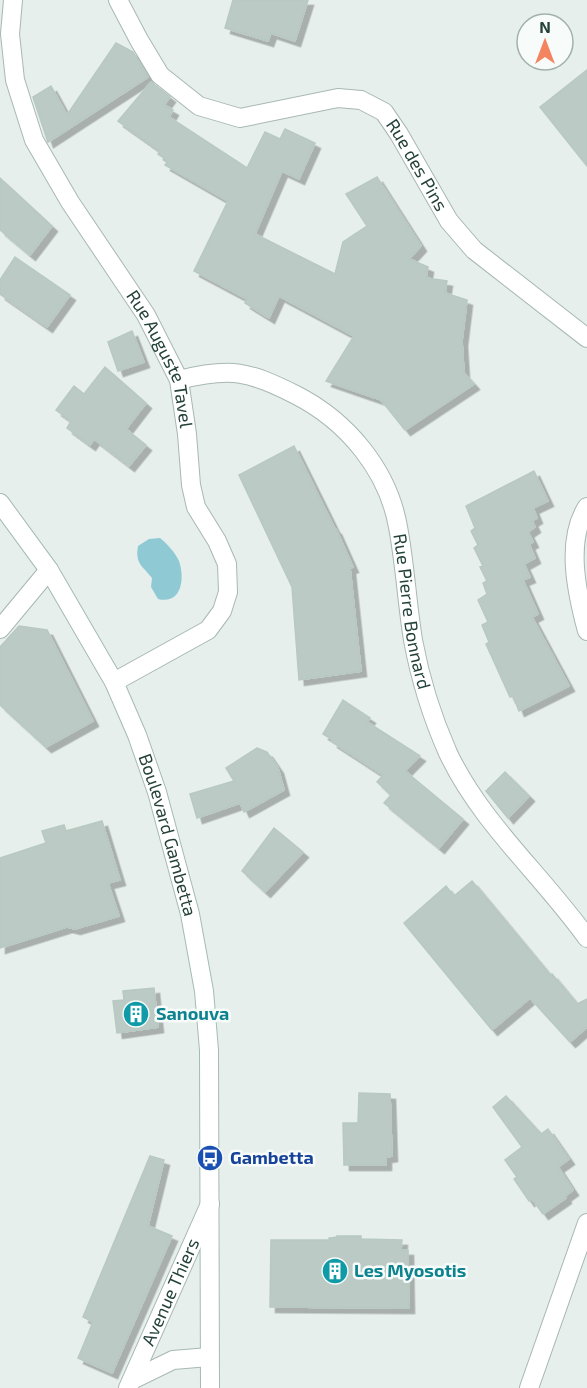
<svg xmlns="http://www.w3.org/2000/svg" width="587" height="1388" font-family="'Exo 2',sans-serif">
<defs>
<filter id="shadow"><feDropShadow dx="5.5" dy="5.5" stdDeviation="0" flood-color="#0004"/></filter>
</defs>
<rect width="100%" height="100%" fill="#e6efeb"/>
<path fill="#8ec9d4" d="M160 538C167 544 175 552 179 561 185 578 182 605 158 599L151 587 152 578C142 565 135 564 138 546L149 539Z"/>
<g fill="#bbcac4" stroke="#b8c9c2" stroke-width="1.5" filter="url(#shadow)">
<polygon points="233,0 308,0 295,41 271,33 268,41 225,28"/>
<polygon points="116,43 133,52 148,77 48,142 33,97 51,86 67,115"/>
<polygon points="587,70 587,166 540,107"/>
<polygon points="151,82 170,97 164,105 173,110 169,117 247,168 265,132 280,139 285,129 315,143 299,179 282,171 255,234 335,274 343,242 367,226 346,194 377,177 421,246 409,259 428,267 426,278 447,281 445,293 467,300 462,341 464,373 474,384 405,430 381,400 326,381 354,336 279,296 269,318 245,303 247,299 194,271 228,201 165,165 168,161 158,154 160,151 118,121"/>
<polygon points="0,178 52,226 30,255 0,230"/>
<polygon points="15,257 70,295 47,327 0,294 0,280"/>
<polygon points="132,331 144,362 118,371 108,342"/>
<polygon points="105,367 146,403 126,429 146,445 129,466 94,439 90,445 67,428 71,421 56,410 74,386 84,394"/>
<polygon points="294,446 335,529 336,529 353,567 350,568 361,671 299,680 292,587 239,475"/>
<polygon points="534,471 548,501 533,508 537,518 532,521 535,527 528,532 533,542 529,544 535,558 524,564 530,577 523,580 538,614 532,617 569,686 519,711 513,696 510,697 486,644 489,642 482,625 488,622 478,600 487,594 483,583 487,581 480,567 483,566 474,548 478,545 471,531 475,528 466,506"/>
<polygon points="19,626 47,630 93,721 46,747 0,705 0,647"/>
<polygon points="343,700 370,718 367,722 420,756 405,771 463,819 439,848 384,803 391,795 377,782 383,775 332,742 333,740 323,734"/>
<polygon points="257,748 267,752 278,768 284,790 244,812 240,803 197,818 190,794 234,781 226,768"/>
<polygon points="505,772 529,796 508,818 486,791"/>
<polygon points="102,821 120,880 108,883 119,916 75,929 67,927 0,948 0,858 46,843 42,831 64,825 66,831"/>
<polygon points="274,828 303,852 265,892 242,871"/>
<polygon points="472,881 550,975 552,974 577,1004 587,999 587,1027 570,1042 530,998 492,1030 404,923 446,886 454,896"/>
<polygon points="154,988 158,1027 117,1033 113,1001 124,1000 123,991"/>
<polygon points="359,1093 390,1094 392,1156 386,1157 386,1165 344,1165 343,1123 358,1123"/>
<polygon points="506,1096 541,1134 548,1129 569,1159 558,1167 573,1190 565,1196 566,1198 543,1214 532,1199 529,1201 514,1179 517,1177 505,1160 522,1147 493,1107"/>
<polygon points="150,1156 164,1160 148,1226 172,1236 112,1373 78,1358 93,1322 83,1317"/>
<polygon points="337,1236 361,1236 361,1239 402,1240 401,1250 408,1250 409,1308 270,1307 271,1240 330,1240 329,1238 337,1237"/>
</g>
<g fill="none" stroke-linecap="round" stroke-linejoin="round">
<defs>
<g id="minor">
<path id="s1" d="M13 0 10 34 15 80 34 140 70 202 146 315 179 380 187 434 191 485 196 507 217 541 227 564 228 592 222 611 208 630 114 682"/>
<path id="s2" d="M118 0 139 40 160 75 199 106 240 118 338 98 361 100 384 112 399 134 449 221 474 250 587 338"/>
<path id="s3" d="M179 380C231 367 248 371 296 395 347 421 388 470 398 527 405 564 407 603 413 640 420 678 432 717 448 753 481 823 542 875 587 938"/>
<path d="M587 507C565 541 577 594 587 631"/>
<polyline points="0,629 49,570"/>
<polyline points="132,1380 173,1360 209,1357"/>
<path id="s4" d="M128 1388 210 1204"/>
<polyline points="529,1388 587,1223"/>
</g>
<g id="secondary">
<path id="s5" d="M0 503 49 570 114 682 137 735 157 792 190 914 204 991 209 1050 210 1388"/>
</g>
</defs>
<use href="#minor" stroke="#a8b8b2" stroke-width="20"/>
<use href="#secondary" stroke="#a4bbb3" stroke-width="20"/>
<use href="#minor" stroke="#fff" stroke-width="18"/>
<use href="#secondary" stroke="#fff" stroke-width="18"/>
</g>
<defs>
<symbol id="building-disc" viewBox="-11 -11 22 22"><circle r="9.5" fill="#0f9aa8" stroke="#f7fbf9"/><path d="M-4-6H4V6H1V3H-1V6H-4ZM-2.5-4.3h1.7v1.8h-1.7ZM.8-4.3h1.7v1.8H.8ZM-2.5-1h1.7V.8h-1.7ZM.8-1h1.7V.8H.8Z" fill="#fff"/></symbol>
<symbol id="bus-disc" viewBox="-11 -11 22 22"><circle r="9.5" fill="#1a4fb4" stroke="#f7fbf9"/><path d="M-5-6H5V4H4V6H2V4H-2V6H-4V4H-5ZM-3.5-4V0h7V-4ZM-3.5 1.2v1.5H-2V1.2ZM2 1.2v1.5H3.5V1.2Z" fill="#fff"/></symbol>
</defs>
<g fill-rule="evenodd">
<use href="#building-disc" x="121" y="999" width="30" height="30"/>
<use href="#bus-disc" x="195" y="1143" width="30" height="30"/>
<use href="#building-disc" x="320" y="1256" width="30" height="30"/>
</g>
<g text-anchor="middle" stroke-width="5" stroke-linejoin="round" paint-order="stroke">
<g font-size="18" fill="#24423a" stroke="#f7fbf9">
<text dy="6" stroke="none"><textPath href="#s2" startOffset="390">Rue des Pins</textPath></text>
<text dy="6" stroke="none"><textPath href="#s1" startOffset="398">Rue Auguste Tavel</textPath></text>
<text dy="6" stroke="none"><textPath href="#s3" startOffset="380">Rue Pierre Bonnard</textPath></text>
<text dy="6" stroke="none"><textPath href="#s5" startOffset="375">Boulevard Gambetta</textPath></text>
<text dy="6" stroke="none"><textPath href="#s4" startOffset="105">Avenue Thiers</textPath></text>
</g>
<g font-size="18" font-weight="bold" fill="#0d838f" stroke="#f7fbf9" text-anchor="start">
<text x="156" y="1020">Sanouva</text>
<text x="354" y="1277">Les Myosotis</text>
</g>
<g font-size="18" font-weight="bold" fill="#164399" stroke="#f7fbf9" text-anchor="start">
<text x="230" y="1164">Gambetta</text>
</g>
</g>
<g transform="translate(545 42)"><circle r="28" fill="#f7fbf9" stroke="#a3b1ad" stroke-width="1.5"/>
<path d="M0-4.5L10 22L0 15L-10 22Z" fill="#f4845f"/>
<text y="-9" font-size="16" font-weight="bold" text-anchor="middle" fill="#24423a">N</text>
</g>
</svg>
